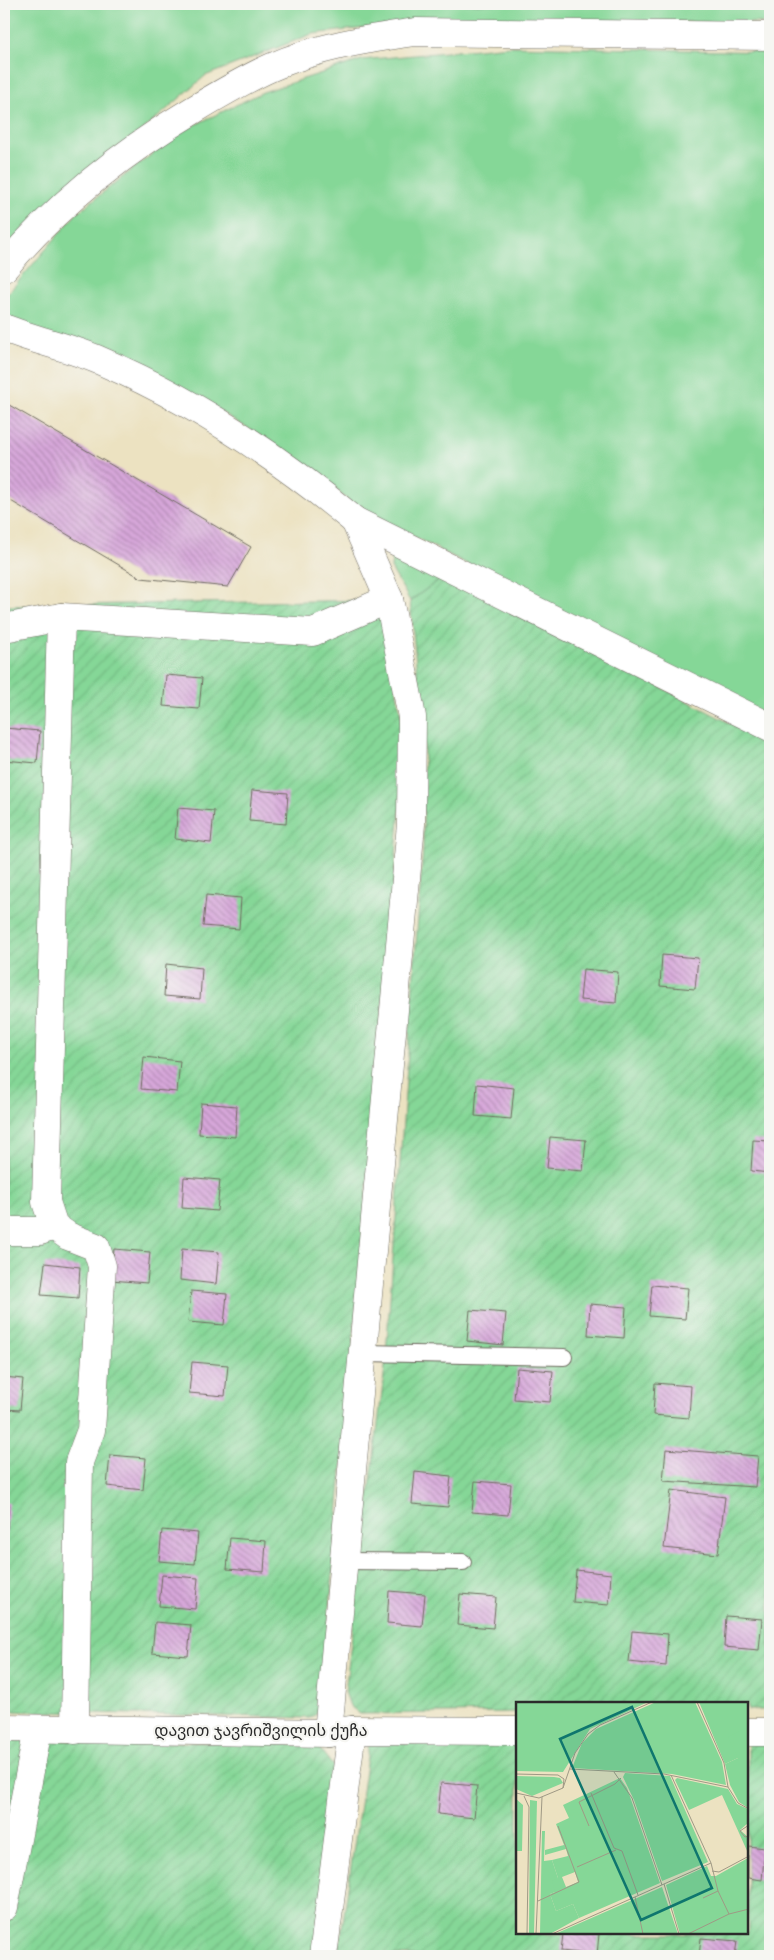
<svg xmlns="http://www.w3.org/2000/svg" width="774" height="1960" font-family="Sriracha,'Noto Sans Georgian',sans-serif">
<defs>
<pattern id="garden-furrows" width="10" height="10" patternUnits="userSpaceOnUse" patternTransform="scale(1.25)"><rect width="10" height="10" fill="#85d797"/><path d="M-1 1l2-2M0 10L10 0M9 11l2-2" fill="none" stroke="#73b982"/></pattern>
<pattern id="building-back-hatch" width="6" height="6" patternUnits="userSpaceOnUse" patternTransform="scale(1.25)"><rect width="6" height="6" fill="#d7a7da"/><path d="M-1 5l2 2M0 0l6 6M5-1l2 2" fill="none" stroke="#af88b1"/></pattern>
</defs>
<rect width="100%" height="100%" fill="#f6f6f2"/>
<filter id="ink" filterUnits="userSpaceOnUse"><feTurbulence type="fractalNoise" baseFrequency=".02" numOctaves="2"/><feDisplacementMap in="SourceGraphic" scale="10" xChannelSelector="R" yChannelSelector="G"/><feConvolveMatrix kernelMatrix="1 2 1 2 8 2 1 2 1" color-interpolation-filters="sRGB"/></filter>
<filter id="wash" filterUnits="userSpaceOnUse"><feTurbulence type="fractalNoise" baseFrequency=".0096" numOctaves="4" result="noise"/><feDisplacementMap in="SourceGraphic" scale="20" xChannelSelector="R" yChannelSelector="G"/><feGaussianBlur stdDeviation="1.12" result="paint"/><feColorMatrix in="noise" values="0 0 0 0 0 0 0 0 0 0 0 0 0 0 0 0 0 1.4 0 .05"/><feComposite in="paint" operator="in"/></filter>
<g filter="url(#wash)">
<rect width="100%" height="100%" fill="#ece2c1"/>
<g fill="#85d797" stroke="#588161">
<polygon points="4,4 770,4 770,23 446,19 312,34 205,76 4,251"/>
<polygon points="510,46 770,52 770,719 356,507 304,463 184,389 4,319 4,298 77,213 180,132 263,92 362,60"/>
<polygon points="397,555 446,575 410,601 391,568 392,558"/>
</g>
<g fill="url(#garden-furrows)" stroke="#588161">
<polygon points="446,575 770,744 770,1710 748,1710 748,1704 518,1704 518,1712 360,1714 350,1706 345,1692 385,1367 423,849 424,745 410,601"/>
<polygon points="381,600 401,716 400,809 321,1709 310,1718 4,1711 4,606"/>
<polygon points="4,1740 289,1744 319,1748 339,1774 314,1956 4,1956"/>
<polygon points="748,1742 770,1742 770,1956 338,1956 369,1743 518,1743 518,1934 748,1934"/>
</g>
<g id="blocks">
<g fill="url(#building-back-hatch)">
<polygon points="4,402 251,547 228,587 141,578 4,497"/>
<polygon points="166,675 202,678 199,709 163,706"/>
<polygon points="4,728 40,731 37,763 4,760"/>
<polygon points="252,790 288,793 286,824 249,821"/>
<polygon points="178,808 214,811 211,843 175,839"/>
<polygon points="206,895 241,898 239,929 203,926"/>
<polygon points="662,955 698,958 695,989 660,986"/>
<polygon points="166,964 202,968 200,999 164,996"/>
<polygon points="583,969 618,972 616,1003 580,1000"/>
<polygon points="144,1057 180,1061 177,1092 141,1089"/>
<polygon points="477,1084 514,1088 511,1119 475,1116"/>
<polygon points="201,1103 237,1106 235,1137 199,1134"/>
<polygon points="550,1137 586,1140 583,1171 547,1168"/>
<polygon points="753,1140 770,1141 770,1173 751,1171"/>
<polygon points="184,1177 220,1180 217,1211 182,1208"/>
<polygon points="114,1249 150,1252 147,1283 111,1280"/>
<polygon points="182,1249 219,1252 216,1284 180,1280"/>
<polygon points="45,1263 80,1267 78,1298 41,1295"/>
<polygon points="652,1285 688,1288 685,1319 649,1316"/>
<polygon points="191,1291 227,1294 224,1325 188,1322"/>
<polygon points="590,1304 626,1307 624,1338 588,1335"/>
<polygon points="470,1310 506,1313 503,1345 467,1341"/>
<polygon points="192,1362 228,1365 225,1396 189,1393"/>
<polygon points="517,1368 553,1371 550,1402 514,1399"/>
<polygon points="4,1377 23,1379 20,1410 4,1409"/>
<polygon points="655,1383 691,1386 689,1418 653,1415"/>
<polygon points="666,1449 758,1456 755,1487 663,1481"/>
<polygon points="110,1455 146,1458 143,1490 107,1486"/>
<polygon points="415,1472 451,1476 448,1507 412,1504"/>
<polygon points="475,1481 511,1484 508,1515 472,1512"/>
<polygon points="671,1490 725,1497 718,1554 664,1548"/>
<polygon points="4,1503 9,1503 6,1535 4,1535"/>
<polygon points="162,1530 198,1533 195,1564 159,1561"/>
<polygon points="230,1538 266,1541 264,1572 227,1569"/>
<polygon points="576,1570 611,1574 609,1605 573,1602"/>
<polygon points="162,1575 198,1578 195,1609 159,1606"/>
<polygon points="389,1591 425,1594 422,1626 387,1623"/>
<polygon points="460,1594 496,1597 493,1628 457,1625"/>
<polygon points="726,1616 762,1619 759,1650 724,1647"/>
<polygon points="155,1622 191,1625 188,1656 152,1653"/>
<polygon points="632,1631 668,1634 666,1666 629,1662"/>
<polygon points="441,1783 477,1786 474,1818 438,1814"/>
<polygon points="748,1846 765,1848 762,1880 748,1878"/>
<polygon points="563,1934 599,1934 597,1955 561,1951"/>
<polygon points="701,1938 737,1941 735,1956 699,1956"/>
</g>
</g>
</g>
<g filter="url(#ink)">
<use href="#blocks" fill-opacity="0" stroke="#6f6b60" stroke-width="1"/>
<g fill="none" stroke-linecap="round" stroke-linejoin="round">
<defs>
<g id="service">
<polyline points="363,1353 564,1357"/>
<polyline points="344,1561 463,1562"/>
</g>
<g id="minor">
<path d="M4 328C36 341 70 347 101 361 195 401 277 456 355 521L770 727"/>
<polyline points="61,617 46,1202 54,1226 68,1236 96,1247 102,1266 91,1430 79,1462 75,1730"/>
<polyline points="4,628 61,617 313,632 389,599"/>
<polyline points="4,1231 40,1231 54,1226"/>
<polyline points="4,1728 328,1733 352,1730 518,1731"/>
<polyline points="748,1732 770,1732"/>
<polyline points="328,1733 411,824 412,717 389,599 355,521"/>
<polyline points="4,1907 38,1729"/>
<polyline points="323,1956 352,1730"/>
</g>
<path id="secondary" d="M4 268C58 203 123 152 195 109 220 94 245 79 272 67 317 47 366 39 415 32L770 36"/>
</defs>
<use href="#service" stroke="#6f6b60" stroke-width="18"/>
<use href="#minor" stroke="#6f6b60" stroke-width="29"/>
<use href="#secondary" stroke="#6f6b60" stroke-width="29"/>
<use href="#service" stroke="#fff" stroke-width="16"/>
<use href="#minor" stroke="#fff" stroke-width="28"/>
<use href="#secondary" stroke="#fff" stroke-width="28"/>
</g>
</g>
<g text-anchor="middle" stroke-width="4.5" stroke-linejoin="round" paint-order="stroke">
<g font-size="16" fill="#2b2b2b" stroke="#f6f6f2">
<text x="261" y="1736">დავით ჯავრიშვილის ქუჩა</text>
</g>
</g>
<g transform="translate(516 1702)">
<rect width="232" height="232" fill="#ece2c1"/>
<path d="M0 0H132L74 27 47 70 0 69ZM140 0H179L206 60 210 83 156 72 56 66 66 41 80 27ZM183 0H232V25L222 56 209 62ZM0 74 38 75 44 76 47 81 16 94 0 87ZM0 97 7 103 6 149H0ZM14 98 21 99 18 232H13ZM26 129H29L28 159 36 158 42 176 39 190 34 192 40 209 57 202 63 216 34 232H24Z" fill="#85d797"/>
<path d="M232 25V106L223 100 214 83 209 62 222 56 212 35ZM109 71 154 74 192 160 146 179 118 98 107 75ZM104 76 111 86 144 181 63 216 57 202 40 209 34 192 39 190 36 179 42 176 36 158 52 154 50 147 29 153V148L48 143 40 122 53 116 47 103ZM59 170 62 180 50 185 46 175ZM161 76 212 87 221 102 232 107V121L224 128 232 135V151L206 93 173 108 159 78ZM232 156V232H164L150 183 191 164 195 174H200ZM146 185 162 232H39Z" fill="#85d797" fill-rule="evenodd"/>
<path fill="none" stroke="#9f9985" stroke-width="1" d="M181 0 208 61 212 85M54 67 148 72 212 85 222 101 233 107M98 70 116 96 146 183M0 72 42 73 48 77 47 86M155 73 195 161 202 189 213 212M0 91 23 96 47 86 59 51 72 32 84 23 136 0M75 91 98 146 106 149 122 193M8 94 13 105 11 232M233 123 224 129 229 135 233 134M73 124 63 100 99 82 105 76M61 165 100 148M196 169 203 170 233 154M148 182 163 232M119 195 127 232M187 196 202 189M22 199 63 180 42 124M20 232 26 95M36 232 195 161M172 232 213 212 233 207"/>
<path fill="#0f766e" fill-opacity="0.15" stroke="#0f766e" stroke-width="2.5" d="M116 5 196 186 125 218 44 37Z"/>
<rect width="232" height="232" fill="none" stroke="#2b2b2b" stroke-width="2.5"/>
</g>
<rect width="774" height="1960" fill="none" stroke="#f6f6f2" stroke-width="20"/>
</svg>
